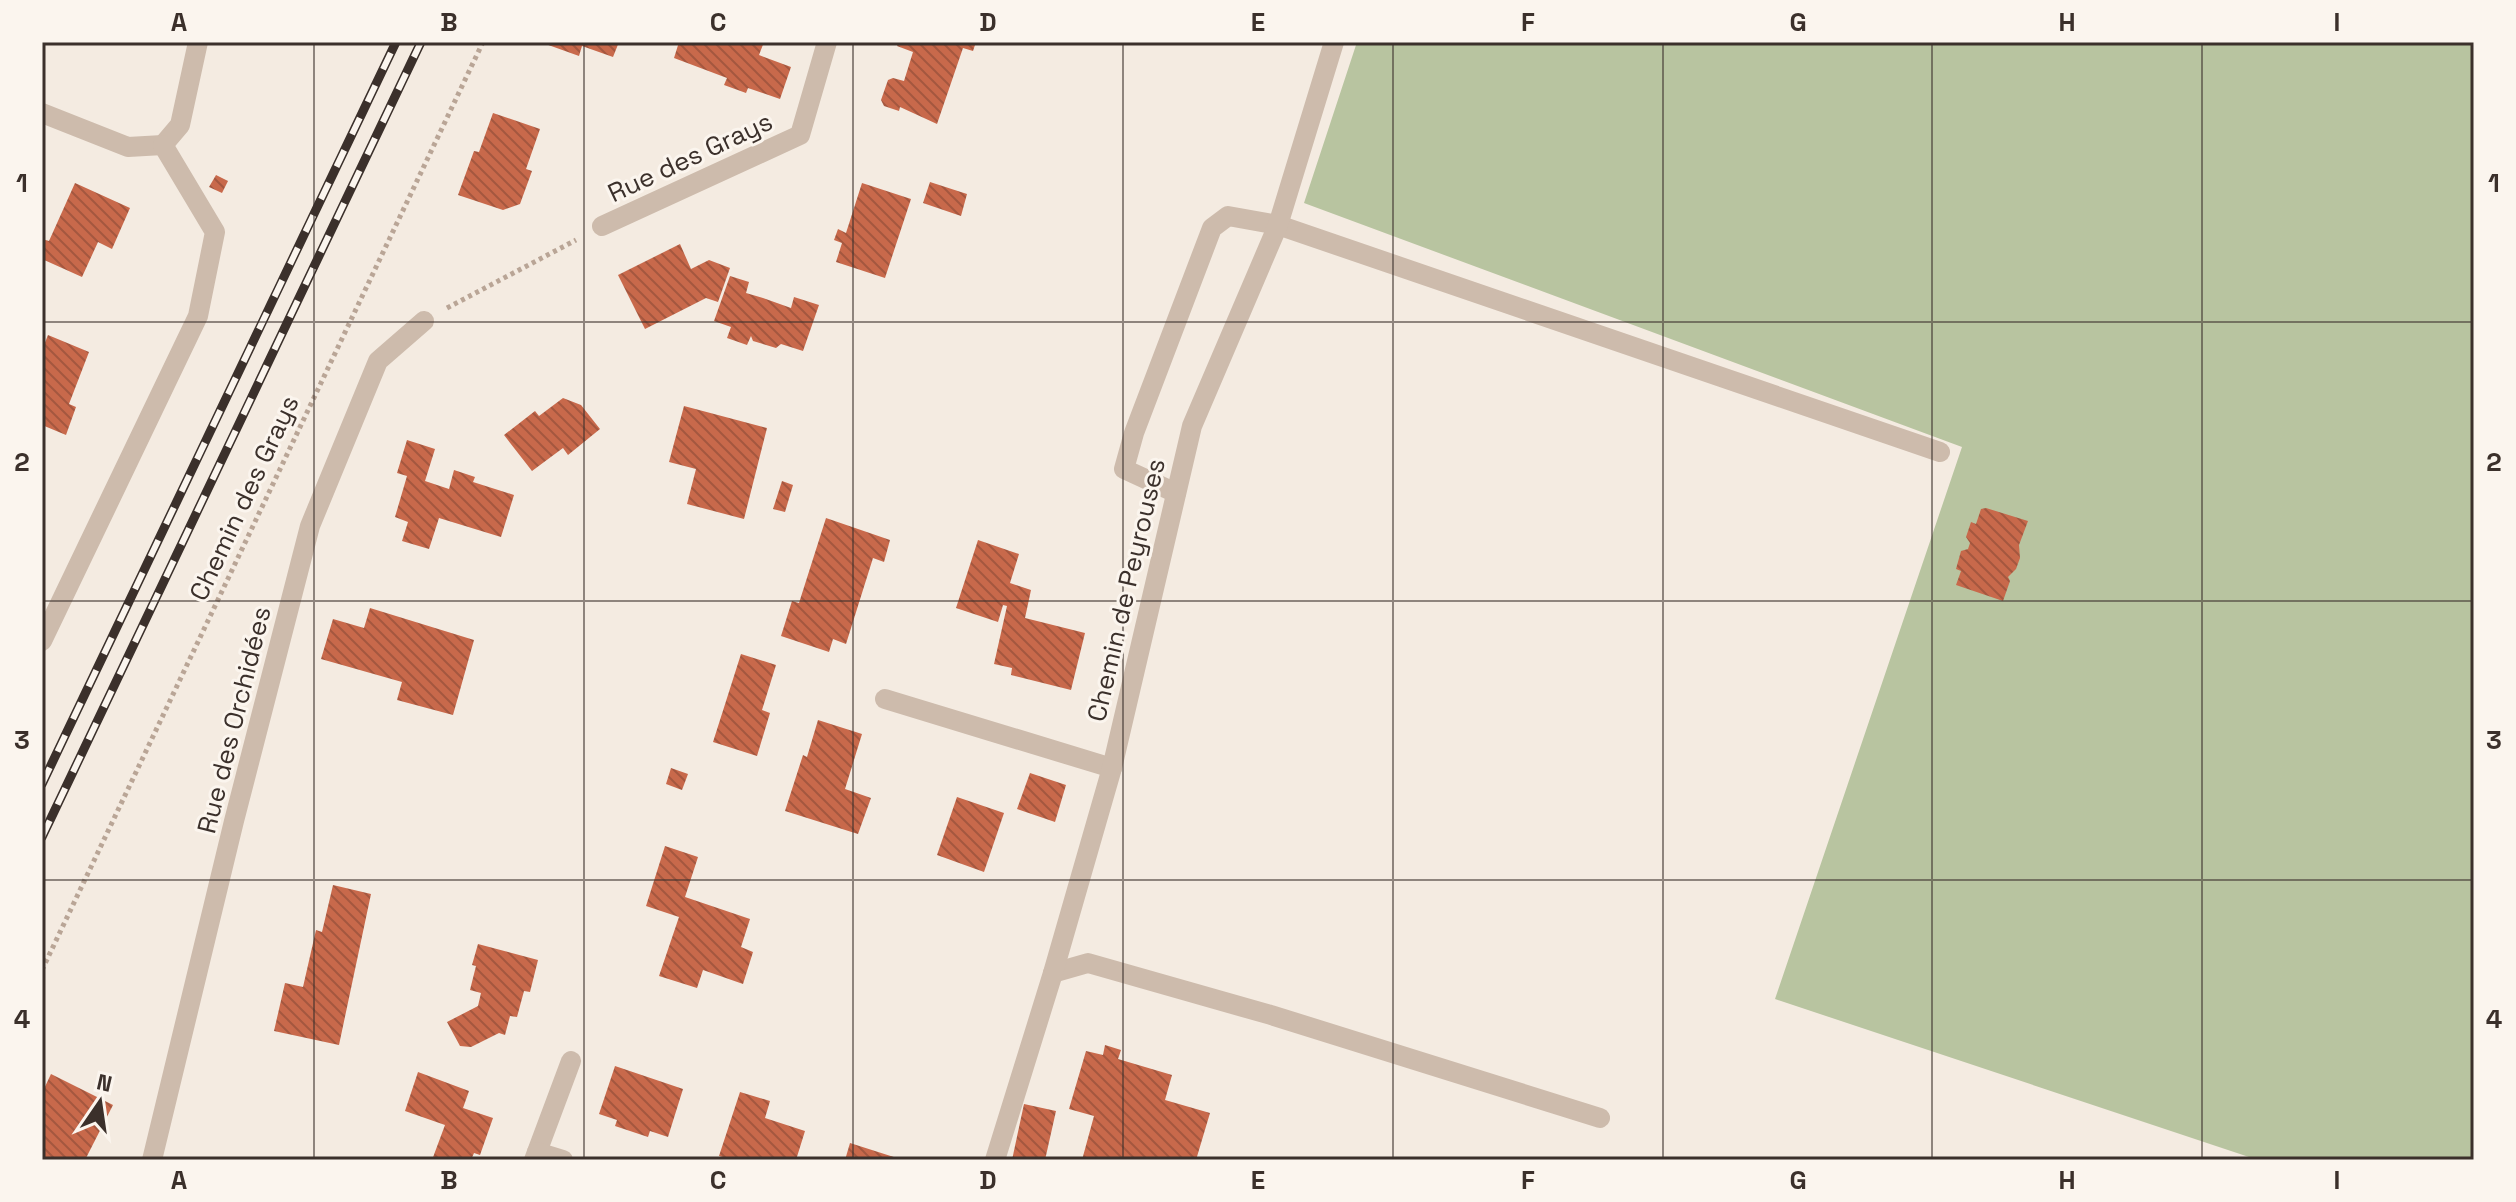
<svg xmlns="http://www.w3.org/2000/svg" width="2516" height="1202" font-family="'Space Grotesk',sans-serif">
<defs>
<pattern id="building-back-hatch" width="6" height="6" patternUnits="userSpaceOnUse" patternTransform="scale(2)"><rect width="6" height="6" fill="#c8694b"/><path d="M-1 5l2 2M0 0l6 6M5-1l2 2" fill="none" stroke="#a4573f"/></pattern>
</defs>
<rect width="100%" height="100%" fill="#f4ebe1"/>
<polygon fill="#b8c4a0" points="1357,42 2474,42 2474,1160 2258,1160 1775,999 1962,447 1304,203"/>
<g fill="url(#building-back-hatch)">
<polygon points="540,42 619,42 613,57 582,46 579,56"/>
<polygon points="679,42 764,42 759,55 791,67 780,99 748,88 746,93 724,85 727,78 674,58"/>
<polygon points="899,42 976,42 973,51 963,48 937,124 900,107 899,111 884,106 881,100 888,80 893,78 904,81 913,52 897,46"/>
<polygon points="493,113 540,129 526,169 532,171 520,204 503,210 458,195 474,151 479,152"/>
<polygon points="216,175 228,181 222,193 209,187"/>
<polygon points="930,182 967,194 961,216 923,203"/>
<polygon points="75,183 130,208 112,249 98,242 82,277 42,259 42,239 49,241"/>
<polygon points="862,183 911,199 885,278 836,262 842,243 834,240 838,229 846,233"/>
<polygon points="680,244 691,269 709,260 730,268 718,302 706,298 645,329 618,275"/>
<polygon points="730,276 749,282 746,293 763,298 791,308 794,297 819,305 803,351 781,344 776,348 753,341 751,336 747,345 727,338 731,327 714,321"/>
<polygon points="48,335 89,352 69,404 76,407 66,435 42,425 42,350"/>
<polygon points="563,398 581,405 600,429 568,455 563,448 532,471 504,435 535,411 539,416"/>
<polygon points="684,406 767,428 744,519 687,504 696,469 669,462"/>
<polygon points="407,440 435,449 425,481 449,489 454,470 475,477 473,482 514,495 501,537 439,518 429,549 402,541 408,522 395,517 407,476 397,473"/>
<polygon points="782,481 793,485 785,512 773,509"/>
<polygon points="1986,508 2028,521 2019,545 2020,558 2016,569 2008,577 2010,581 2003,601 1956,585 1961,571 1956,569 1961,551 1968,549 1970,543 1966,537 1971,522 1976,524 1981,509"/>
<polygon points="826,518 890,540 884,562 873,558 846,644 833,639 829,652 781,636 792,601 799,603"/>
<polygon points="978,540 1019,554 1010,583 1031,590 1025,618 1085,633 1071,690 1011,675 1012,668 994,664 1007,606 1003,605 998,622 956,608"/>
<polygon points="370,608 474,640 453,715 397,700 402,682 321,659 333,619 364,628"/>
<polygon points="741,654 776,665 762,710 770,713 757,756 713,742"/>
<polygon points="818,720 862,734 845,789 871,798 858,834 785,811 803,755 807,757"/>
<polygon points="671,768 688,774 682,790 666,784"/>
<polygon points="1030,773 1066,785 1055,822 1017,809"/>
<polygon points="957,797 1004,813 984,872 937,855"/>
<polygon points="665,846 698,857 685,897 750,919 741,947 753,952 743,984 703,970 697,988 659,976 679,917 646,906"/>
<polygon points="333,885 371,894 339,1045 274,1031 285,983 303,987 316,930 322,932"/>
<polygon points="478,944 538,960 530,992 524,991 517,1017 510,1016 505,1035 499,1033 471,1047 460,1046 447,1022 478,1006 481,993 470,990 476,966 472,965"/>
<polygon points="1105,1045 1121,1050 1118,1059 1172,1075 1165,1100 1210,1113 1196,1160 1082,1160 1094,1116 1069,1109 1086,1051 1103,1055"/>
<polygon points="615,1066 683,1089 668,1137 650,1131 648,1137 615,1126 617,1120 599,1114"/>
<polygon points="418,1072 469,1091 463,1108 493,1118 480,1155 474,1153 471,1160 432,1160 445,1125 405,1111"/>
<polygon points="51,1074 113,1105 85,1160 42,1160 42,1093"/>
<polygon points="740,1092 770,1101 765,1118 805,1131 796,1160 732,1160 719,1156"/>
<polygon points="1024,1104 1056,1111 1045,1160 1012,1160"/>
<polygon points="850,1143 900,1159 900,1160 845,1160"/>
</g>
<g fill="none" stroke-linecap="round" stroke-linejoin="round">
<g stroke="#b9a596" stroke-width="5" stroke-dasharray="4 4" stroke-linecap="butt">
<polyline points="447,308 576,240"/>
<polyline points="42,970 483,42"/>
</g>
<g stroke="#cdbbac" stroke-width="20">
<polyline points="1278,225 1940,452"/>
<polyline points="1053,973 1088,963 1271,1015 1600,1118"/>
<polyline points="537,1152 571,1061"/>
</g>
<g stroke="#cdbbac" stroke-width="20">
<polyline points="42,113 128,147 163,145"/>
<polyline points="163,145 180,125 198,42"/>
<polyline points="602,226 800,135 827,42"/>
<polyline points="1176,493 1124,469 1134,433 1212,228 1228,216 1278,225"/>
<polyline points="42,641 198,316 215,232 163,145"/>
<polyline points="885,699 1112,768"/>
<polyline points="152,1160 234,821 310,526 378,361 424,321"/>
<polyline points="534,1160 537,1152 563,1160"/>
<polyline points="995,1160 1053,973 1112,768 1192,426 1278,225 1334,42"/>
</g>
<defs>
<g id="rail">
<polyline points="42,784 396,42"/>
<polyline points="42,837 421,42"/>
</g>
</defs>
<use href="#rail" stroke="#3b302b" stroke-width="9"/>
<use href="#rail" stroke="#fbf5ee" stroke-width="6" stroke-dasharray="18" stroke-linecap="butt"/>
</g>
<path fill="none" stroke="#3b302b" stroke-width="2" stroke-opacity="0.55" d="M314 42V1160M584 42V1160M853 42V1160M1123 42V1160M1393 42V1160M1663 42V1160M1932 42V1160M2202 42V1160M42 322H2474M42 601H2474M42 880H2474"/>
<g text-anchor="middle" stroke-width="6" stroke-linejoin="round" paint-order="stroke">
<g font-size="26" fill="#3b302b" stroke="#fbf5ee">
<text transform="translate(690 157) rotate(-25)" y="9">Rue des Grays</text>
<text transform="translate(244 498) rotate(-65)" y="9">Chemin des Grays</text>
<text transform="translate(1126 590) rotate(-77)" y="9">Chemin de Peyrouses</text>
<text transform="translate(234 720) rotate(-76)" y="9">Rue des Orchidées</text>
</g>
</g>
<rect width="2516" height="1202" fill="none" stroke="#fbf5ee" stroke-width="88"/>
<g transform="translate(100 1102) rotate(13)" stroke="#fbf5ee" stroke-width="6" paint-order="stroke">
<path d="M0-6L14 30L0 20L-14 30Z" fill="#3b302b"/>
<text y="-12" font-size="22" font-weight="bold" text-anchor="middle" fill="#3b302b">N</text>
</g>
<rect x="44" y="44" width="2428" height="1114" fill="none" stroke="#3b302b" stroke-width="3"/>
<g font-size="26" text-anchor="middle" font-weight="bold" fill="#3b302b">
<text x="179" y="31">A</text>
<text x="449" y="31">B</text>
<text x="718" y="31">C</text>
<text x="988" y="31">D</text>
<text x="1258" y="31">E</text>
<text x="1528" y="31">F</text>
<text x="1798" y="31">G</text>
<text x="2067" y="31">H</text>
<text x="2337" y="31">I</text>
<text x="22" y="192">1</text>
<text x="2494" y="192">1</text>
<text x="22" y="471">2</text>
<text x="2494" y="471">2</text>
<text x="22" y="749">3</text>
<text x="2494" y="749">3</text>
<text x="22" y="1028">4</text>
<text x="2494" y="1028">4</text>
<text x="179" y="1189">A</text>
<text x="449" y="1189">B</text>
<text x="718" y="1189">C</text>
<text x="988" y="1189">D</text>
<text x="1258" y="1189">E</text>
<text x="1528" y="1189">F</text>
<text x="1798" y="1189">G</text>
<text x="2067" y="1189">H</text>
<text x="2337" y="1189">I</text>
</g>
</svg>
